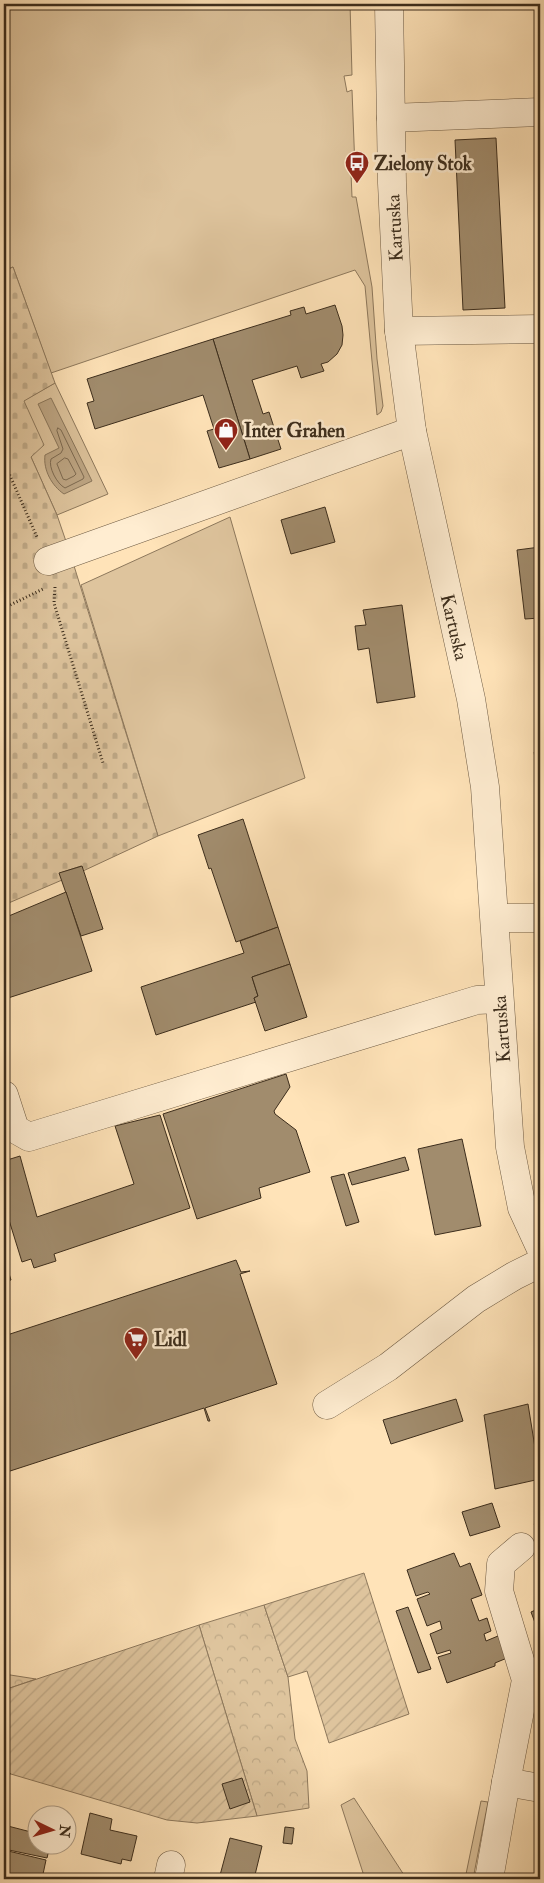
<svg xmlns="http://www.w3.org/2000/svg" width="544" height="1883" font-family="'IM FELL Double Pica',serif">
<defs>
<pattern id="forest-crowns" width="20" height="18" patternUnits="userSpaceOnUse" patternTransform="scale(1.25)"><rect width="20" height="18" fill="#dec49d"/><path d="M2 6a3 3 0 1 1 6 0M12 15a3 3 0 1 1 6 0" fill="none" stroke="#bfa987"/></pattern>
<pattern id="cemetery-stones" width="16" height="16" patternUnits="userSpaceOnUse" patternTransform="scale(1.25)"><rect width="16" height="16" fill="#dec49d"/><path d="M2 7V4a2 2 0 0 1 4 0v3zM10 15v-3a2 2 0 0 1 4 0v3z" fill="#bfa987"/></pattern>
<pattern id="garden-furrows" width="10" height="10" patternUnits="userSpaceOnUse" patternTransform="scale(1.25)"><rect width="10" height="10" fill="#dec49d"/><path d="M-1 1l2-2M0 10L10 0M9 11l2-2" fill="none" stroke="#bfa987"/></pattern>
</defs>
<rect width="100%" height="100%" fill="#ffe3b8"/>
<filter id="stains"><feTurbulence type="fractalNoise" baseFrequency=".004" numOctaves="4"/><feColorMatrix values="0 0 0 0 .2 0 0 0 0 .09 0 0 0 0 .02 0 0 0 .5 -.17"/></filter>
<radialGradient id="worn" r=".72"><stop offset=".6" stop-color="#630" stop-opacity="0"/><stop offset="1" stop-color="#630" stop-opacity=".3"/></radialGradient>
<g fill="#dec49d" stroke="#8d785c">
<polygon points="4,4 350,4 352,75 344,76 347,92 352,90 355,169 351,173 352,197 356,197 372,287 377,359 383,406 381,412 377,415 365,286 355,270 51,373 13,267 4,271"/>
<polygon points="55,383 108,494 57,515 31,457 23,401"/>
<polygon points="230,517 305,778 158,836 81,585"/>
<polygon points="354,1798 404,1875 411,1879 365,1879 341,1805"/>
<polygon points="481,1801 488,1802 473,1879 465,1879"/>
</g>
<g fill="url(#forest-crowns)" stroke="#8d785c">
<polygon points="540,751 540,861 535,861 539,785 534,752"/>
<polygon points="264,1605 288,1677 295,1739 307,1771 309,1808 257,1816 199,1625"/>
<polygon points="4,1674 36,1679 4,1690"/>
</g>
<polygon fill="url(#cemetery-stones)" stroke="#8d785c" points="13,267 55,383 24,401 44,445 31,457 57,515 70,553 158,836 83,871 81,866 60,873 62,880 4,905 4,271"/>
<g fill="url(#garden-furrows)" stroke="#8d785c">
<polygon points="364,1573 409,1714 329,1743 307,1671 288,1677 264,1605"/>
<polygon points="199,1625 257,1816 197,1823 167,1820 4,1772 4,1690"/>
</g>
<path fill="#bda583" stroke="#89755a" d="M51 398 92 481 64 494C52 486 43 470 45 455L59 448 38 404Z"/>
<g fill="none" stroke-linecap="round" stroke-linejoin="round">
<g stroke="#7c6950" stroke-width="1">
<path d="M58 428 61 430 84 477 83 479 65 488C57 484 48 467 51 459L61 453 63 449 57 431Z"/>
<polygon points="65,458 68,459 76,474 74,476 66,480 63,479 57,464"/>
</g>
</g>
<g fill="#a18c6d" stroke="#3c2d1c">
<polygon points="496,138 505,308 463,310 455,140"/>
<polygon points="335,305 342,326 343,335 342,345 337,354 328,362 321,364 324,371 301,378 297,366 252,380 263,414 269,412 281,449 250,459 213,339 291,315 290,311 304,307 306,314"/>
<polygon points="213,339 250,459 219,468 207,431 214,429 203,395 95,429 87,403 94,401 87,379"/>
<polygon points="325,507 335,542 291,554 281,520"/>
<polygon points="540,547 540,618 525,619 517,550"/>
<polygon points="402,605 415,697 377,703 369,648 358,650 355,626 366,625 363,610"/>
<polygon points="243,819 278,927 236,942 211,868 209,869 198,835"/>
<polygon points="82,866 103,929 81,936 59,873"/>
<polygon points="66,892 92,971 8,998 4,995 4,918"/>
<polygon points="278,927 290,964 252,977 258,996 254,998 256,1002 156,1035 141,987 244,953 240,941"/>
<polygon points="290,964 307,1017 265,1031 254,998 258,996 252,977"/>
<polygon points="286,1074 290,1087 274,1111 275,1114 296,1130 310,1172 259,1188 261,1198 197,1219 163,1114"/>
<polygon points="160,1115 190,1208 54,1254 56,1261 34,1268 31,1259 22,1262 4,1204 4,1161 20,1156 37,1217 134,1184 115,1126"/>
<polygon points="462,1139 481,1226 435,1235 418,1149"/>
<polygon points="405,1157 409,1170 352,1185 348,1173"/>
<polygon points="344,1174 359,1222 346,1226 331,1177"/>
<polygon points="4,1257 11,1280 4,1282"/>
<polygon points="236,1260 241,1272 250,1271 240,1274 277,1384 205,1408 210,1421 208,1421 204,1408 4,1473 4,1336"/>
<polygon points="456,1399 463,1421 391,1444 383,1420"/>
<polygon points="528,1404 540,1479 495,1489 484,1415"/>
<polygon points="492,1503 500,1527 470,1536 462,1512"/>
<polygon points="454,1553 460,1567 470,1563 482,1595 471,1599 479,1621 487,1618 491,1631 484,1634 486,1641 498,1636 507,1658 495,1663 495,1666 447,1683 438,1657 451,1653 450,1650 437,1654 430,1634 442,1629 440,1621 427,1626 417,1599 430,1594 428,1592 416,1596 407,1570"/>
<polygon points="408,1607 431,1669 418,1673 396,1611"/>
<polygon points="540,1608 540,1636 531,1612"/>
<polygon points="4,1772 10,1773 4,1798"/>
<polygon points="242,1778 250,1802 230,1809 222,1784"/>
<polygon points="90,1813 112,1819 110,1830 137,1836 131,1861 122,1859 121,1864 81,1854"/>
<polygon points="4,1825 31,1832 30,1835 38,1837 38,1846 50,1846 47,1858 4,1849"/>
<polygon points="285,1827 294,1828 292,1844 283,1843"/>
<polygon points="230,1838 262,1846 254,1879 219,1879"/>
<polygon points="4,1850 46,1860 42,1879 4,1879"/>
</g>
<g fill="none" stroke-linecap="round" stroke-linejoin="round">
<defs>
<g id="minor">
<polyline points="389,4 392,183 399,331 412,431 471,699 485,787 510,1147 522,1208 540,1247"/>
<polyline points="391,118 540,112"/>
<polyline points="399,331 540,329"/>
<polyline points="48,561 412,431"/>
<polyline points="495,918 540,918"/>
<polyline points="4,1095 15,1129 29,1137 477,1000 499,999"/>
<polyline points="327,1405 388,1367 476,1299 514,1276 540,1263"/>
<polyline points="506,1782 540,1788"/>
<polyline points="168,1879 171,1865"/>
<polyline points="489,1879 506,1782 526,1680 499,1591 501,1564 521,1547"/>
</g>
</defs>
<use href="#minor" stroke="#6d5a43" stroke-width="29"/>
<g stroke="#3c2d1c" stroke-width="3" stroke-dasharray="1 2.5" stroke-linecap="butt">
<polyline points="4,462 37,537"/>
<polyline points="55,587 54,603 103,763"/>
<polyline points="4,608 43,589"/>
<polyline points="4,814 9,835"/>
<polyline points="535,1525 540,1515"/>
</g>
<use href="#minor" stroke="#ffedd1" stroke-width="28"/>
</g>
<defs>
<symbol id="bus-pin" viewBox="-11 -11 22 30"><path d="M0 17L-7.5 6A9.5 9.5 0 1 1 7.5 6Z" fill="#8f2418" stroke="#ffedd1"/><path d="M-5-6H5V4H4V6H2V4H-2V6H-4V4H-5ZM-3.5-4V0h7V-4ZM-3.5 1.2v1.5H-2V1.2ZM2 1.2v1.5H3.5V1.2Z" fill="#fff"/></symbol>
<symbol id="shop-pin" viewBox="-11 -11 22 30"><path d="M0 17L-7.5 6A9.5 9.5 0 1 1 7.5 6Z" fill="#8f2418" stroke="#ffedd1"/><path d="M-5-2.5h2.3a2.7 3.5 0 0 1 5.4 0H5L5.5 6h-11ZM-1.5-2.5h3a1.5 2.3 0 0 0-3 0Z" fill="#fff"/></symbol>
<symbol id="supermarket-pin" viewBox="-11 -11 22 30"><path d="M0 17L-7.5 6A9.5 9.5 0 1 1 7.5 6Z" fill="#8f2418" stroke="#ffedd1"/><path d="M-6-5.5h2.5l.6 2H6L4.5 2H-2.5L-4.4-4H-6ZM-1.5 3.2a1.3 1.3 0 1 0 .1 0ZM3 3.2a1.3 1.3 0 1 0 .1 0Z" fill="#fff"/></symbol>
</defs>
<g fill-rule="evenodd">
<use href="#bus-pin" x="343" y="149" width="28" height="38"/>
<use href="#shop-pin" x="212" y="416" width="28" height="38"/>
<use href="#supermarket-pin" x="122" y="1325" width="28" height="38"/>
</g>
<g text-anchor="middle" stroke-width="5" stroke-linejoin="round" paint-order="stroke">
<g font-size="19" font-weight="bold" fill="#3c2d1c" stroke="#ffedd1" text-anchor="start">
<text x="374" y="170">Zielony Stok</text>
<text x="244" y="437">Inter Grahen</text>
<text x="154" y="1346">Lidl</text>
</g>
<g font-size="19" fill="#3c2d1c" stroke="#ffedd1">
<text transform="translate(394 228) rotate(-93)" y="7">Kartuska</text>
<text transform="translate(455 627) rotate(77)" y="7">Kartuska</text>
<text transform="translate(501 1029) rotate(-94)" y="7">Kartuska</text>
</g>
</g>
<rect width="544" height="1883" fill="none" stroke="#ffe3b8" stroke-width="20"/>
<rect x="5" y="5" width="534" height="1873" fill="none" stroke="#3c2d1c" stroke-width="2.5"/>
<rect x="10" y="10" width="524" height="1863" fill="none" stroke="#3c2d1c"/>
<g transform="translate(52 1830) rotate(95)"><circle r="24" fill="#ffedd1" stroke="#b1a089"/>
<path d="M0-4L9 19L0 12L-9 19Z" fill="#8f2418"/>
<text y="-8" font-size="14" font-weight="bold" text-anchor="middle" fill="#3c2d1c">N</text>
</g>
<rect width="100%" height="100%" filter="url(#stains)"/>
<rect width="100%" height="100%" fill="url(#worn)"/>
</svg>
